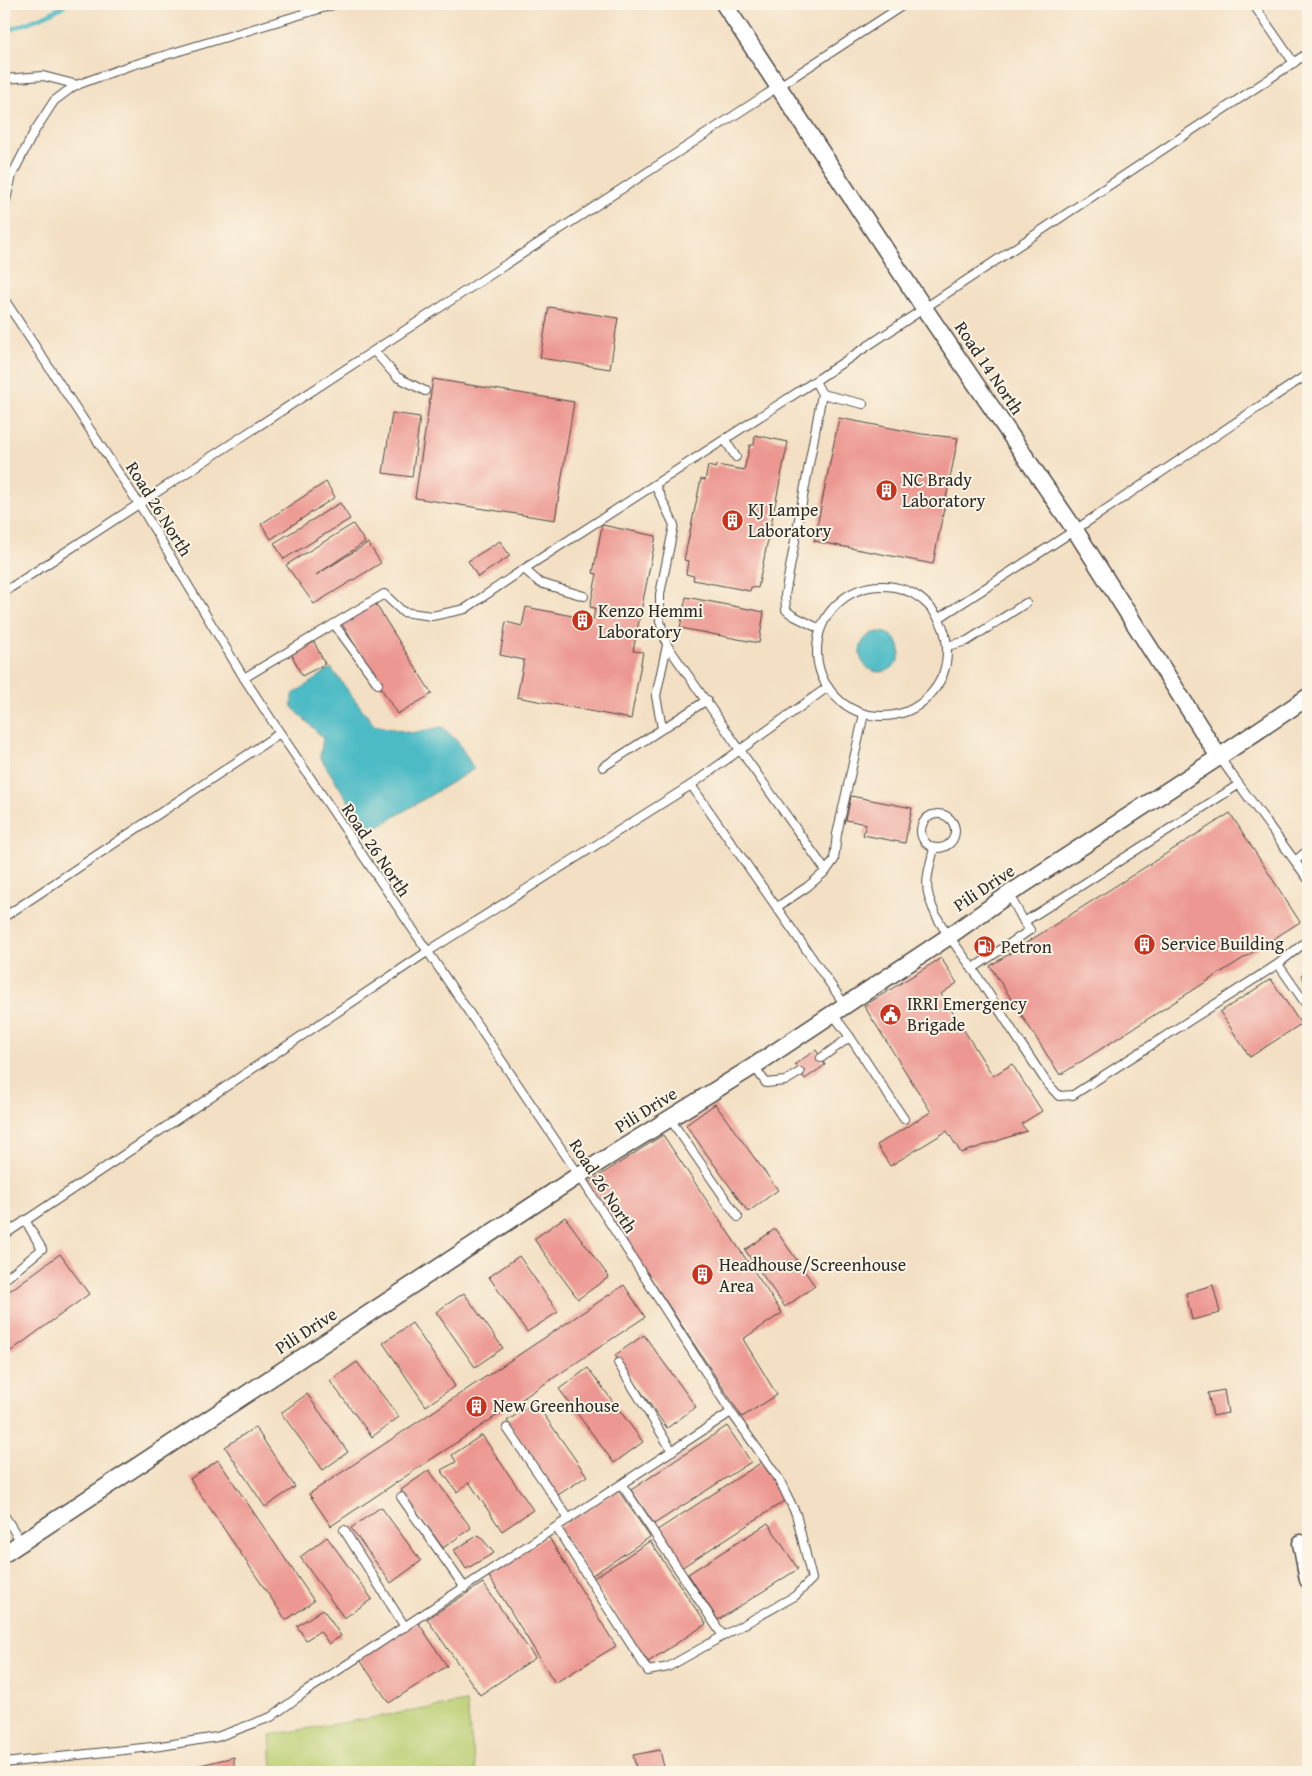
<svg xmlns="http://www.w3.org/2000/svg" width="1312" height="1776" font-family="'Gentium Book Plus',serif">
<rect width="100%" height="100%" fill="#fcf5e5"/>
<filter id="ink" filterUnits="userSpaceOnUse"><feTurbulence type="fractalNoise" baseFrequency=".02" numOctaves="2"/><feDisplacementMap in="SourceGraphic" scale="10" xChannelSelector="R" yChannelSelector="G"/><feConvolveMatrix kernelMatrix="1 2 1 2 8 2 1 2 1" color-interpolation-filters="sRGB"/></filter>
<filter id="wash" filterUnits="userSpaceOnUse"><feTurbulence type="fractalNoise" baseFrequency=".0096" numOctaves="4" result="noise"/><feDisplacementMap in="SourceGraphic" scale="20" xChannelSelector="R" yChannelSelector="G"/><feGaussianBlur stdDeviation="1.12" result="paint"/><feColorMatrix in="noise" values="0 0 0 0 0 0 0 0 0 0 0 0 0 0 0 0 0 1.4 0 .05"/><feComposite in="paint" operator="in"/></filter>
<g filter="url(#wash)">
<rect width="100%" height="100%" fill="#f3dfc3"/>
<polygon fill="#b9ce72" stroke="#727c4e" points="466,1702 476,1772 272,1772 270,1735"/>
<g fill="#4dbbc6" stroke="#3c7378">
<circle cx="880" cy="652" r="20"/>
<polygon points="331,668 374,725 411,733 442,727 458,742 474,769 376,828 362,822 320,757 323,738 292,707 292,695"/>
</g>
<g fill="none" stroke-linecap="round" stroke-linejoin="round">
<polyline stroke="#4dbbc6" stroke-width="4.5" points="4,32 47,15 67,4"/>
</g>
<g id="blocks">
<g fill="#ec9791">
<polygon points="549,307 618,318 610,369 540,358"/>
<polygon points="433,379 574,402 555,520 415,498"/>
<polygon points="392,413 420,417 412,477 383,473"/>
<polygon points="839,418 922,434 958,438 933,564 814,541"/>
<polygon points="755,435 788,442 758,588 751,587 750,591 693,580 694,576 686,574 688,561 684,560 701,479 705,480 708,466 716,468 717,465 744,470 750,445 754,445"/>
<polygon points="326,482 335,497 271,539 261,524"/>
<polygon points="340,503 350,519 284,559 274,543"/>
<polygon points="353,524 365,542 316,575 368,543 381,563 314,604 286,565"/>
<polygon points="602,525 656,536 633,651 643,652 631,719 517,697 524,660 500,655 506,622 522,626 526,607 593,620 595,608 590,607 597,574 593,573"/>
<polygon points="500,541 510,556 478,577 468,561"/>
<polygon points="686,597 764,612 759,643 680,628"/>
<polygon points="375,603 432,694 397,714 342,624"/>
<polygon points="314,642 325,664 302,676 291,653"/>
<polygon points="851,796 912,808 905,843 863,835 866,824 846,820"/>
<polygon points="1230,813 1300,922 1060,1075 990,966"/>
<polygon points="941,958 957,983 941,994 993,1076 1012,1064 1042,1111 1021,1124 1027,1131 961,1153 947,1131 890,1166 877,1145 931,1112 864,1006"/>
<polygon points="1308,970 1308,987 1301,975"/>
<polygon points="1271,979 1301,1024 1250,1057 1220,1012"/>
<polygon points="816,1050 825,1065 805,1079 795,1064"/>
<polygon points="715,1104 778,1190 748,1212 686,1125"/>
<polygon points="663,1135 782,1313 743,1339 777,1395 742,1417 588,1183"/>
<polygon points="565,1217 609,1277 578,1299 534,1239"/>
<polygon points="775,1229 815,1286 785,1307 745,1250"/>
<polygon points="60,1254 89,1294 4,1356 4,1295"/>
<polygon points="519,1256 558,1312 527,1332 489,1277"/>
<polygon points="624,1285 645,1317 331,1526 309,1494"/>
<polygon points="1213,1285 1220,1313 1192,1320 1186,1293"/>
<polygon points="464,1293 503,1348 475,1367 436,1312"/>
<polygon points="412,1323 455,1386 426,1406 383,1343"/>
<polygon points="644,1335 696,1407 667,1428 615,1355"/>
<polygon points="357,1362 399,1417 372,1437 330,1381"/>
<polygon points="588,1368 643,1442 614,1463 559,1389"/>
<polygon points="1224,1390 1228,1413 1213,1416 1208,1393"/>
<polygon points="307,1394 348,1452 323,1470 281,1413"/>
<polygon points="535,1402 587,1476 558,1495 507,1421"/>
<polygon points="727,1426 751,1462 654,1524 631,1490"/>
<polygon points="255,1427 295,1487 265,1507 225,1447"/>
<polygon points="482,1435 533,1510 502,1531 469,1482 457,1492 441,1470 456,1462 452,1455"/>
<polygon points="218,1460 314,1601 286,1620 190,1479"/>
<polygon points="762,1462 786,1500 681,1568 656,1531"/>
<polygon points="429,1470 471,1528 443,1548 401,1490"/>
<polygon points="618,1490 650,1537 591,1576 559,1528"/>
<polygon points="381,1507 421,1561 391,1583 351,1528"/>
<polygon points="768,1523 798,1569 718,1620 688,1574"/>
<polygon points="479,1535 494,1553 466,1569 454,1550"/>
<polygon points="548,1536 616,1646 555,1683 487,1573"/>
<polygon points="327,1537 372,1599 344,1618 300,1557"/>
<polygon points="650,1541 706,1624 648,1662 592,1579"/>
<polygon points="483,1583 535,1658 480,1695 427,1619"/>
<polygon points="323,1609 341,1636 329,1644 320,1631 306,1640 297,1626"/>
<polygon points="418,1622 447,1666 389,1703 360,1660"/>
<polygon points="660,1750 665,1772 637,1772 633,1755"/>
<polygon points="234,1757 234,1772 196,1772 196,1766"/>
<polygon points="804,1767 805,1772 788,1772"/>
<polygon points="836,1768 837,1772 824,1772"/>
</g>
</g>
</g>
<g filter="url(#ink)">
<use href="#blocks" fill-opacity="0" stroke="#494642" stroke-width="1"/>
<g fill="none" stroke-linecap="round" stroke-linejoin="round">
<defs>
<g id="service">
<polyline points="1253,4 1294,63"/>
<polyline points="4,79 43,76 78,85"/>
<polyline points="4,208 12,175 34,132 54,101 74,86 126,67 336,4"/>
<polyline points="4,299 139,504 244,678 280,733 579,1175 731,1412"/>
<polyline points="374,351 397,377 425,391"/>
<polyline points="815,381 822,394 785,595 786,610 792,615 820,629"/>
<polyline points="822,394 863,404"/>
<polyline points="725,440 736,457"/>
<polyline points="655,485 674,525 660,594 660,621 667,645 740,750 826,871"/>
<polyline points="524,569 540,583 584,596"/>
<circle cx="882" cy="651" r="65"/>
<polyline points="4,592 905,4"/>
<polyline points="939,618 1075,530 1308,374"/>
<polyline points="334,624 378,684"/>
<polyline points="947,646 967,641 1026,603"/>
<polyline points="244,678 384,594 403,612 432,616 465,609 524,569 815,381 1308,53"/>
<polyline points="662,728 656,696 667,645"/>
<polyline points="1219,757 1308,879"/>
<polyline points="603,767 707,700"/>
<polyline points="691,785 845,1005"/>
<circle cx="938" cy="831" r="17"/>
<path d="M934 848C931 862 925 879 928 893 935 924 957 945 974 971 998 1008 1022 1046 1047 1083L1059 1096 1073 1095 1278 964 1308 940"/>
<polyline points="1295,861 1308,850"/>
<polyline points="1009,894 1024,922"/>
<polyline points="777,907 807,887 826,871 834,860 837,834 864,714"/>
<polyline points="4,917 280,733"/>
<polyline points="1278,964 1308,1007"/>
<polyline points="972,969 1030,930 1024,922 1238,785"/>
<polyline points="832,1013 850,1037 904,1119"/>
<polyline points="821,1058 850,1037"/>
<polyline points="754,1066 766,1083 785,1081 800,1072"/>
<polyline points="670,1119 738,1217"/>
<polyline points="4,1235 427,952 691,785 828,687"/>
<polyline points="4,1280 42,1249 25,1220"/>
<polyline points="618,1363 672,1451"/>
<polyline points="507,1428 569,1519"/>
<polyline points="622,1485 723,1636"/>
<polyline points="401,1497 465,1588"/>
<polyline points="4,1515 21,1542"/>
<polyline points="344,1530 405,1627"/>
<polyline points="4,1763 161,1746 217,1737 271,1717 305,1692 731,1412 779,1479 796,1514 812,1579 795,1596 723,1636 668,1667 648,1671 556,1527"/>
</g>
<g id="minor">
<polyline points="724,4 924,308 1075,530 1219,757"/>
<polyline points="1301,1543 1308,1580"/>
<polyline points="4,1554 579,1175 754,1066 948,937 1009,894 1219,757 1308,697"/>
</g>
</defs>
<use href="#service" stroke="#494642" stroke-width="10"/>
<use href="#minor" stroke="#494642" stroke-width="19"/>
<use href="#service" stroke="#fff" stroke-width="8"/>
<use href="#minor" stroke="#fff" stroke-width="16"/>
</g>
</g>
<defs>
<symbol id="building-disc" viewBox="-11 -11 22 22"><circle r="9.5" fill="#c8321e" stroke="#fcf5e5"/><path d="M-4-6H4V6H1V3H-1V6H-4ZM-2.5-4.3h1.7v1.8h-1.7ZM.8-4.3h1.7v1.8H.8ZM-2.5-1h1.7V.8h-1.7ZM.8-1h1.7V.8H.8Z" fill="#fff"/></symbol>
<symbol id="fuel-disc" viewBox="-11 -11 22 22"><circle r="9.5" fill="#c8321e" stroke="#fcf5e5"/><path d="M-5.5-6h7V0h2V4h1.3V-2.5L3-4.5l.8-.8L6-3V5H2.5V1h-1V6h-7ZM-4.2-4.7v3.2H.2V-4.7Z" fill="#fff"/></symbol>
<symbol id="civic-disc" viewBox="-11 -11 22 22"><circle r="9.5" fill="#c8321e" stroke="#fcf5e5"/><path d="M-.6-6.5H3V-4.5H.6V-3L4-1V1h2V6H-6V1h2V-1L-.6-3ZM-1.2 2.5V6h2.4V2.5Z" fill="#fff"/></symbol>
</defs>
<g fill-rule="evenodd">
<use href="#building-disc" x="874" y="478" width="25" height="25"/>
<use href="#building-disc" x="720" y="508" width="25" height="25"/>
<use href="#building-disc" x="570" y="608" width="25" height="25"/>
<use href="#building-disc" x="1132" y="932" width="25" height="25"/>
<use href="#fuel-disc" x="972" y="934" width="25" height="25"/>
<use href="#civic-disc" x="878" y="1002" width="25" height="25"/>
<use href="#building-disc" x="690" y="1262" width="25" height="25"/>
<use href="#building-disc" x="464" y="1394" width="25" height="25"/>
</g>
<g text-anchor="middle" stroke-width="4" stroke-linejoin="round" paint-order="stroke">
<g font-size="18" fill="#2b2b2b" stroke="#fcf5e5">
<text transform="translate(989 368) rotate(56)" y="6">Road 14 North</text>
<text transform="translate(159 509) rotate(58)" y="6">Road 26 North</text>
<text transform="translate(376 850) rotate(56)" y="6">Road 26 North</text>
<text transform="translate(984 888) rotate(-34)" y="6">Pili Drive</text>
<text transform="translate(646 1110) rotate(-32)" y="6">Pili Drive</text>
<text transform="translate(603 1186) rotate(57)" y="6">Road 26 North</text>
<text transform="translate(306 1331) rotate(-33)" y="6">Pili Drive</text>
</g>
<g font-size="18" fill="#2b2b2b" stroke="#fcf5e5" text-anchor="start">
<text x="902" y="486">NC Brady<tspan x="902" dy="21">Laboratory</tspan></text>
<text x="748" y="516">KJ Lampe<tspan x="748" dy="21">Laboratory</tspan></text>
<text x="598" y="617">Kenzo Hemmi<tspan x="598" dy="21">Laboratory</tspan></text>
<text x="1161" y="950">Service Building</text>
<text x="1001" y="953">Petron</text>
<text x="907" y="1010">IRRI Emergency<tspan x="907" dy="21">Brigade</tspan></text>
<text x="719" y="1271">Headhouse/Screenhouse<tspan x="719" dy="21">Area</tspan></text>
<text x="493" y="1412">New Greenhouse</text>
</g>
</g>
<rect width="1312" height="1776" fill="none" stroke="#fcf5e5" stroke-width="20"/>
</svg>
